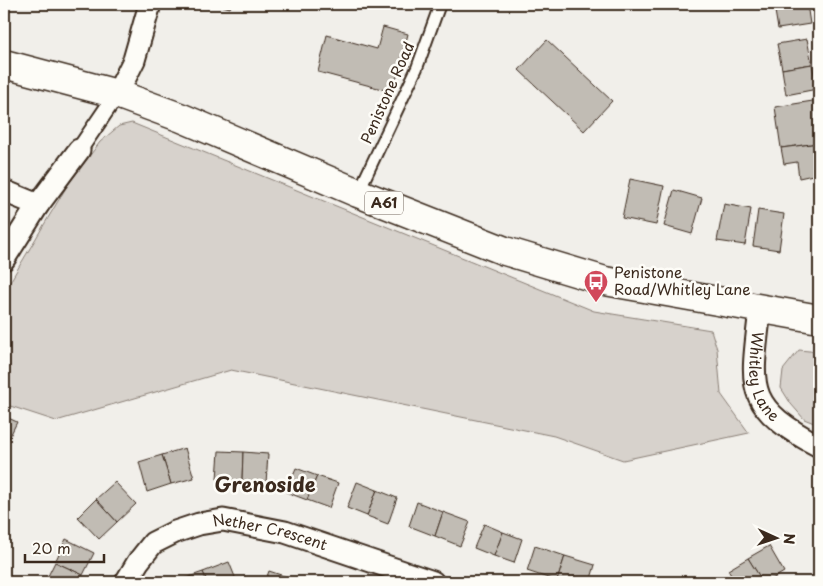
<svg xmlns="http://www.w3.org/2000/svg" width="823" height="586" font-family="'Playpen Sans',sans-serif">
<rect width="100%" height="100%" fill="#f1efea"/>
<filter id="ink" filterUnits="userSpaceOnUse"><feTurbulence type="fractalNoise" baseFrequency=".02" numOctaves="2"/><feDisplacementMap in="SourceGraphic" scale="10" xChannelSelector="R" yChannelSelector="G"/><feConvolveMatrix kernelMatrix="1 2 1 2 8 2 1 2 1" color-interpolation-filters="sRGB"/></filter>
<g filter="url(#ink)">
<g fill="#d7d2cc" stroke="#897e75">
<polygon points="132,123 594,311 711,330 717,349 721,394 749,433 623,460 554,436 231,370 56,421 4,404 4,292 67,186 100,142 119,126"/>
<polygon points="799,350 819,352 819,425 804,419 791,404 781,388 783,370"/>
</g>
<g fill="#c1bcb4" stroke="#3b2a1e">
<polygon points="55,4 70,4 69,8"/>
<polygon points="215,4 232,4 230,8"/>
<polygon points="807,4 810,24 778,29 774,5"/>
<polygon points="383,27 408,34 393,92 318,72 327,35 377,49"/>
<polygon points="807,39 812,64 782,69 777,44"/>
<polygon points="547,40 612,101 584,131 519,70"/>
<polygon points="812,64 817,89 786,95 782,69"/>
<polygon points="819,100 819,143 781,148 775,107"/>
<polygon points="819,143 819,185 815,185 813,175 799,178 797,162 784,164 781,148"/>
<polygon points="630,179 664,186 656,225 622,218"/>
<polygon points="674,190 702,198 692,234 664,226"/>
<polygon points="724,204 751,209 745,245 717,241"/>
<polygon points="758,210 784,214 779,250 753,246"/>
<polygon points="4,416 17,422 5,446 4,445"/>
<polygon points="185,448 194,478 171,484 162,455"/>
<polygon points="219,451 243,452 242,481 217,479"/>
<polygon points="243,452 268,454 266,483 242,481"/>
<polygon points="162,455 171,484 147,492 139,462"/>
<polygon points="296,468 317,476 307,500 286,492"/>
<polygon points="317,476 338,483 329,508 307,500"/>
<polygon points="115,482 136,504 117,522 96,499"/>
<polygon points="357,482 377,490 367,516 347,508"/>
<polygon points="377,490 397,498 388,524 367,516"/>
<polygon points="96,499 117,522 99,539 78,517"/>
<polygon points="417,502 443,512 435,536 409,526"/>
<polygon points="443,512 470,522 460,546 435,536"/>
<polygon points="484,524 503,532 494,556 474,548"/>
<polygon points="503,532 522,539 514,563 494,556"/>
<polygon points="66,539 94,553 83,575 55,562"/>
<polygon points="535,546 565,556 557,581 527,571"/>
<polygon points="769,546 784,572 767,582 763,582 748,558"/>
<polygon points="565,556 595,565 590,582 557,581"/>
<polygon points="748,558 763,582 735,582 728,570"/>
<polygon points="55,562 83,575 79,582 45,582"/>
<polygon points="229,562 237,582 207,582 203,572"/>
<polygon points="269,571 296,580 295,582 265,582"/>
<polygon points="203,572 207,582 178,582 177,581"/>
</g>
<g fill="none" stroke-linecap="round" stroke-linejoin="round">
<defs>
<polyline id="service" points="358,193 417,68 440,4"/>
<polyline id="pedestrian" points="79,150 117,94"/>
<g id="minor">
<polyline points="117,94 134,60 150,4"/>
<polyline points="4,191 38,205"/>
<polyline points="4,259 38,205 79,150"/>
<path id="s1" d="M760 310C751 388 743 406 819 446"/>
<path id="s2" d="M126 582 138 562 153 543 175 532 199 524 223 520 285 532 433 582"/>
</g>
<polyline id="trunk" points="4,64 117,94 182,118 358,193 505,251 605,281 819,319"/>
</defs>
<use href="#service" stroke="#3b2a1e" stroke-width="14"/>
<use href="#pedestrian" stroke="#3b2a1e" stroke-width="19"/>
<use href="#minor" stroke="#3b2a1e" stroke-width="25"/>
<use href="#trunk" stroke="#3b2a1e" stroke-width="31"/>
<use href="#service" stroke="#fdfcf7" stroke-width="10"/>
<use href="#pedestrian" stroke="#fdfcf7" stroke-width="15"/>
<use href="#minor" stroke="#fdfcf7" stroke-width="21"/>
<use href="#trunk" stroke="#fdfcf7" stroke-width="28"/>
</g>
</g>
<defs>
<symbol id="bus-pin" viewBox="-11 -11 22 30"><path d="M0 17L-7.5 6A9.5 9.5 0 1 1 7.5 6Z" fill="#d1495b" stroke="#fdfcf7"/><path d="M-5-6H5V4H4V6H2V4H-2V6H-4V4H-5ZM-3.5-4V0h7V-4ZM-3.5 1.2v1.5H-2V1.2ZM2 1.2v1.5H3.5V1.2Z" fill="#fff"/></symbol>
</defs>
<g fill-rule="evenodd">
<use href="#bus-pin" x="582" y="268" width="28" height="38"/>
</g>
<g text-anchor="middle" stroke-width="5" stroke-linejoin="round" paint-order="stroke">
<rect fill="#fdfcf7" stroke="#75695f" stroke-width="1" x="365" y="191.5" width="38" height="23" rx="4"/>
<g font-size="14" font-weight="bold" fill="#3b2a1e">
<text x="384" y="208">A61</text>
</g>
<g font-size="15" fill="#3b2a1e" stroke="#fdfcf7">
<text transform="translate(388 93) rotate(-66)" y="5">Penistone Road</text>
<text dy="5" stroke="none"><textPath href="#s1" startOffset="69">Whitley Lane</textPath></text>
<text dy="5" stroke="none"><textPath href="#s2" startOffset="170">Nether Crescent</textPath></text>
</g>
<g font-size="15" fill="#3b2a1e" stroke="#fdfcf7" text-anchor="start">
<text x="614" y="278">Penistone<tspan x="614" dy="17">Road/Whitley Lane</tspan></text>
</g>
<g font-size="20" font-weight="bold" fill="#3b2a1e" stroke="#fdfcf7">
<text x="265" y="492">Grenoside</text>
</g>
</g>
<rect width="823" height="586" fill="none" stroke="#fdfcf7" stroke-width="20"/>
<rect x="10" y="10" width="803" height="566" fill="none" stroke="#3b2a1e" stroke-width="2" filter="url(#ink)"/>
<g transform="translate(776 538) rotate(93)" stroke="#fdfcf7" stroke-width="4" paint-order="stroke">
<path d="M0-4L9 19L0 12L-9 19Z" fill="#3b2a1e"/>
<text y="-8" font-size="14" font-weight="bold" text-anchor="middle" fill="#3b2a1e">N</text>
</g>
<path d="M25 554v8h79v-8" fill="none" stroke="#3b2a1e" stroke-width="2.5"/>
<text x="32" y="554" font-size="15" fill="#3b2a1e" stroke="#fdfcf7" stroke-width="4" paint-order="stroke">20 m</text>
</svg>
